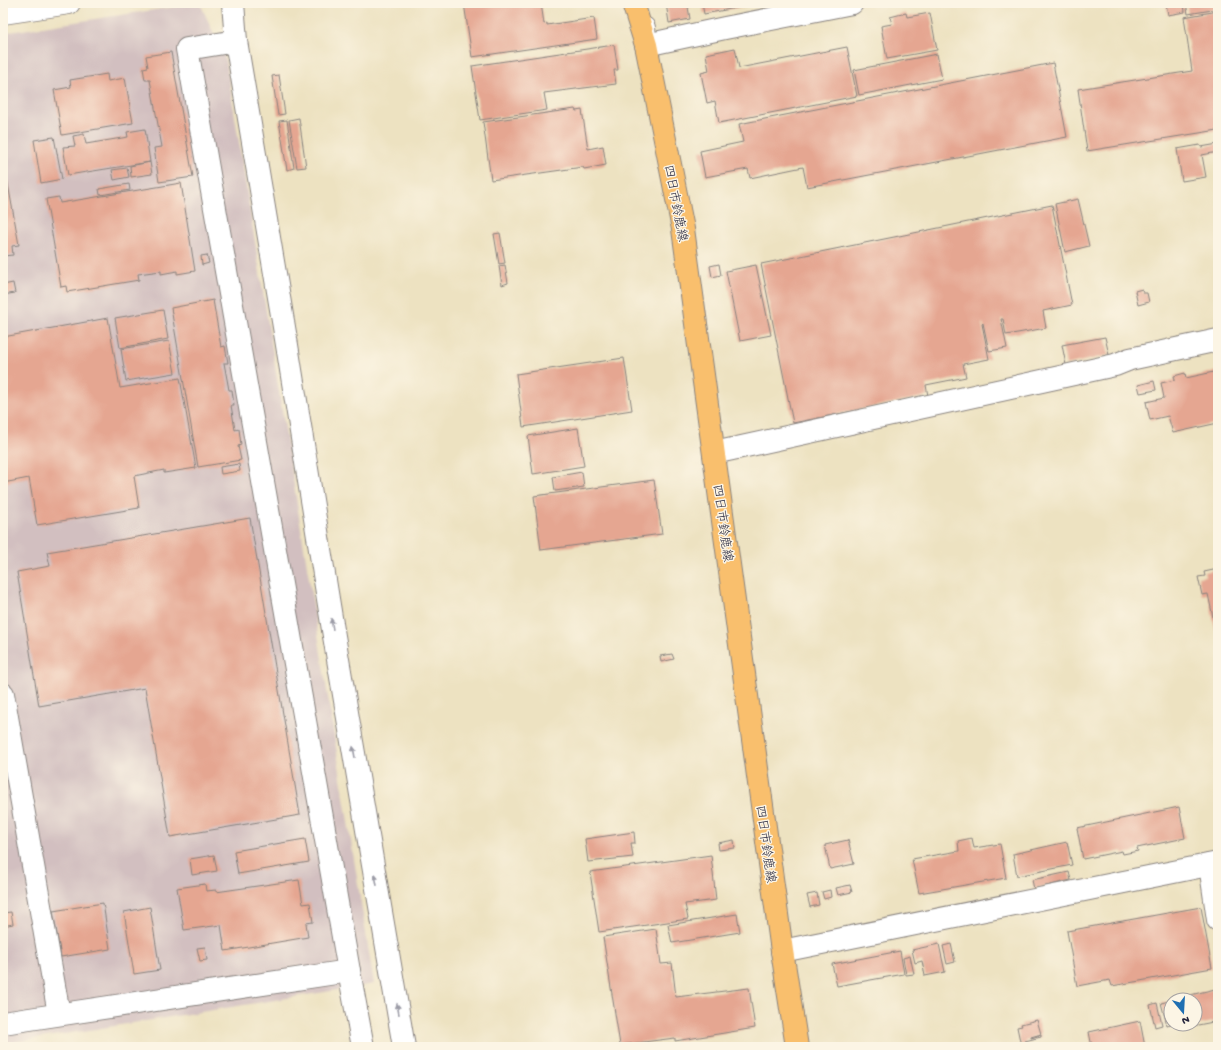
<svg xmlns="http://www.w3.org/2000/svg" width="1221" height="1050" font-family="'Gochi Hand','Klee One',sans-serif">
<rect width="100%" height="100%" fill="#fcf5e5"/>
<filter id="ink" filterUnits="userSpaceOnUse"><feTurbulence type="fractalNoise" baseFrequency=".025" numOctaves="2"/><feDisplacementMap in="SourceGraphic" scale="8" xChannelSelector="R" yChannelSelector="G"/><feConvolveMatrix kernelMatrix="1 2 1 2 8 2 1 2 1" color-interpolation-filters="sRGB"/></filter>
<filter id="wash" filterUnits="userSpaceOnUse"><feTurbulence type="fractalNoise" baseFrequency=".012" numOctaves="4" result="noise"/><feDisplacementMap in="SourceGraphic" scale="16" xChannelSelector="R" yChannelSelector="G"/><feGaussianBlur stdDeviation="0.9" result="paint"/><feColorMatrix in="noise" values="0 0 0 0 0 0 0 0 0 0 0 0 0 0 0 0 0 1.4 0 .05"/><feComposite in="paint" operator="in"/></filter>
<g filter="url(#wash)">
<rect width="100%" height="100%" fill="#ede2c1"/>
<polygon fill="#d2bfc0" points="200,3 226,61 374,984 3,1044 3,33"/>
<g id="blocks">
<g fill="#e5a691">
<polygon points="464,3 541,3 544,24 547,23 547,25 594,18 597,39 472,57"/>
<polygon points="666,3 693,3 694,6 688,7 690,19 669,23"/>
<polygon points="702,3 757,3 757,4 704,14"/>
<polygon points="1166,3 1184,3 1185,12 1168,15"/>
<polygon points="1186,3 1218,3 1218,9 1188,14"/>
<polygon points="1218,11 1218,130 1087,151 1078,89 1192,71 1184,17"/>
<polygon points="906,13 907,17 930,13 937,50 887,59 881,26 892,24 890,17"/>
<polygon points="614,45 618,70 614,70 616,84 544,93 547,110 480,120 472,66"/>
<polygon points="847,47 857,96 719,123 715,101 707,103 701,73 709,71 706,54 735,48 739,68"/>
<polygon points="171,52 193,177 159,182 154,148 162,147 150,80 145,80 143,68 148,67 146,56"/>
<polygon points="937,54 942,79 859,95 854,70"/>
<polygon points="1053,63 1067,137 807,187 803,167 750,178 748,169 705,177 700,151 743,142 739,124"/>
<polygon points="107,74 108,81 125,78 133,123 62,135 54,90 71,87 70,80"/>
<polygon points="279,75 285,114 278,115 272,76"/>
<polygon points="575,109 576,111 582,110 588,149 603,146 606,165 584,169 583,167 491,180 483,122"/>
<polygon points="299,118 306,167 297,168 289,120"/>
<polygon points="287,120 294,168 287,170 279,121"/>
<polygon points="145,129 150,162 68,175 63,147 75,146 73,136 84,134 86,144 128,137 127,132"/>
<polygon points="54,137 62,179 41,183 34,140"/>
<polygon points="1218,144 1218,152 1202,155 1206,177 1182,181 1177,149 1200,145 1201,147"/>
<polygon points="3,156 19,245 12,246 13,255 3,256"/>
<polygon points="150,162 152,174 131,177 130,166"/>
<polygon points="127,168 129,177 114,180 112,170"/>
<polygon points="181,183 195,271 177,274 177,271 161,274 161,271 138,274 139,280 67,292 66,286 61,287 46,199 59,197 60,203"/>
<polygon points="129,184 130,190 100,195 99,189"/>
<polygon points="1078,199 1089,246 1065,252 1055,204"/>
<polygon points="1052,205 1072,305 1043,311 1046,328 1006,335 1003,319 1001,319 1007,348 989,351 983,323 982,324 989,359 963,364 966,377 926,385 928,396 793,423 761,264"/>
<polygon points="500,233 505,263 499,264 494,234"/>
<polygon points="207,255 209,263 202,265 201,256"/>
<polygon points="719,264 721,275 712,277 710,266"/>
<polygon points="505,265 508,283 502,285 499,266"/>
<polygon points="756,265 771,335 740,341 726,271"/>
<polygon points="13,283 15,293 3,295 3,285"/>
<polygon points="1142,289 1143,293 1147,293 1149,302 1138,305 1135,291"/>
<polygon points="213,300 221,347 225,346 228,363 224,363 229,390 232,390 234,405 231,405 235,430 239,429 241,445 238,446 241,460 198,467 171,308"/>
<polygon points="163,310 168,339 120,348 115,318"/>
<polygon points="108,318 120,388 180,378 196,468 164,473 164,470 134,476 139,508 37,525 29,478 3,483 3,337"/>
<polygon points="1105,337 1109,355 1066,365 1062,345"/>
<polygon points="169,341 175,373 126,381 121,349"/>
<polygon points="624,358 632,410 523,427 516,374"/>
<polygon points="1218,371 1218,423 1173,433 1168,416 1150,420 1146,402 1164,398 1161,383 1175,380 1174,376 1185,373 1186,378"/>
<polygon points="1154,381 1156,390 1140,393 1138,385"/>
<polygon points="578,428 584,466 533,474 528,436"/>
<polygon points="239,464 240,471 221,474 220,467"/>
<polygon points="582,472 584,487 555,491 553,477"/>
<polygon points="654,480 662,534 541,550 534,496"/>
<polygon points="250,518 300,815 170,837 145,688 39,706 17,572 50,566 47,552"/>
<polygon points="1218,569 1218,636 1217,636 1208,594 1202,595 1198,577 1205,576 1204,572"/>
<polygon points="672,654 674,659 661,662 660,656"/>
<polygon points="1179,807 1185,838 1137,848 1138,851 1123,854 1122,851 1083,859 1077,828"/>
<polygon points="634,832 635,843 631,843 633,857 588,862 585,839"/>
<polygon points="972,838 974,848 1000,844 1006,878 919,893 912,859 959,851 958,841"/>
<polygon points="305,839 309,862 238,874 234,851"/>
<polygon points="734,840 735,848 719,850 718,843"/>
<polygon points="848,840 854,864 830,869 825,845"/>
<polygon points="1067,842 1072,865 1017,876 1013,854"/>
<polygon points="214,855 217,871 192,875 190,859"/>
<polygon points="711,855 716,900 685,904 688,919 599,932 590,872"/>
<polygon points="1069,872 1071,880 1034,889 1032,880"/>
<polygon points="299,880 303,904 310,903 313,922 306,923 308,937 225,951 221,925 184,930 177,888 205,884 206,891 216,890 216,892"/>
<polygon points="850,885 852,892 838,895 836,888"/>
<polygon points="830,890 831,897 824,899 822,892"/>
<polygon points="817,893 819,905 810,907 807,895"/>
<polygon points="103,903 110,949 61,957 53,911"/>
<polygon points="150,907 160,970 134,974 124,912"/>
<polygon points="1201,907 1212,968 1112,986 1110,980 1077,986 1067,931"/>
<polygon points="11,912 13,924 3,926 3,913"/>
<polygon points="737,914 740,932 672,943 668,925"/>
<polygon points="656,929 661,964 672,963 676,997 749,988 755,1028 675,1041 675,1038 620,1045 603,937"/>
<polygon points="939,944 945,972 925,976 922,961 915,963 912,950"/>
<polygon points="951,944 955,962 947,964 943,946"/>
<polygon points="205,947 207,960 200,961 197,948"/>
<polygon points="900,951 904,974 837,986 832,964"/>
<polygon points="910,956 914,974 906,975 903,958"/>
<polygon points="1215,989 1218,1002 1218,1021 1188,1027 1187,1024 1195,1024 1195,1000 1182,1000 1182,997"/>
<polygon points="1169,1001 1171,1007 1171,1024 1167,1025 1161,1003"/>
<polygon points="1157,1003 1162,1025 1155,1027 1150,1005"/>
<polygon points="1037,1020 1041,1034 1031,1037 1031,1038 1041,1035 1041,1037 1025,1041 1026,1044 1021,1046 1017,1027 1022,1026 1021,1024"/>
<polygon points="1140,1021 1145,1047 1092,1047 1089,1032"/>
</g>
</g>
</g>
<g filter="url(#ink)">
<use href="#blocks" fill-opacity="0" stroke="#88827e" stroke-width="1"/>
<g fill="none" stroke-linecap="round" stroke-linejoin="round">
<defs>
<g id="minor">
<polyline points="233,3 236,41 286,339 334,636 404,1047"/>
<polyline points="3,13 69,3"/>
<polyline points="644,28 646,45 725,28 852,3"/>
<polyline points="236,41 187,49 349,971 363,1047"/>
<polyline points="714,453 1115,365 1130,359 1218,340"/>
<polyline points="3,694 59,1014"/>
<polyline points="1210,865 1218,920"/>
<polyline points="782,951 1218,863"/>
<polyline points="3,1023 349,971"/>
</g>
<polyline id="major" points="633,3 646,45 683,229 782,951 797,1047"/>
</defs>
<use href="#minor" stroke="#88827e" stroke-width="24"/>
<use href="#major" stroke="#88827e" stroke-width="24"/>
<use href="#minor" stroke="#fff" stroke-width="22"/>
<use href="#major" stroke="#f9bf6d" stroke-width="22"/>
</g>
<defs><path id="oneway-solid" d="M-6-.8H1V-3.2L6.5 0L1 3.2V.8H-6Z"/></defs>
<g fill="#9c9ca7">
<use href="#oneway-solid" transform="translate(332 624) rotate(-99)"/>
<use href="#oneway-solid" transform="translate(354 752) rotate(-100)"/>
<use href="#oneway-solid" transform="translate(376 880) rotate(-100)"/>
<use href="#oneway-solid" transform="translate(398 1009) rotate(-100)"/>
</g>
</g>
<g text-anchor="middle" stroke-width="3" stroke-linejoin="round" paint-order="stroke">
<g font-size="13" fill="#22223b" stroke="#fcf5e5">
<text transform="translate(677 203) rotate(79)" y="5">四日市鈴鹿線</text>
<text transform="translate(724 523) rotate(82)" y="5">四日市鈴鹿線</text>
<text transform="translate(767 844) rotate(82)" y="5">四日市鈴鹿線</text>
</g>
</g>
<rect width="1221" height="1050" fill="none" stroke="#fcf5e5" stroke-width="16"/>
<g transform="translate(1183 1012) rotate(162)"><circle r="19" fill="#fcf5e5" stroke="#a5a1a1"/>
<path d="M0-3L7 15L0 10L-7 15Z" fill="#1f6fb2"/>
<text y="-6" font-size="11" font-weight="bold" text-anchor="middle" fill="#22223b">N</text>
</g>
</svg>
